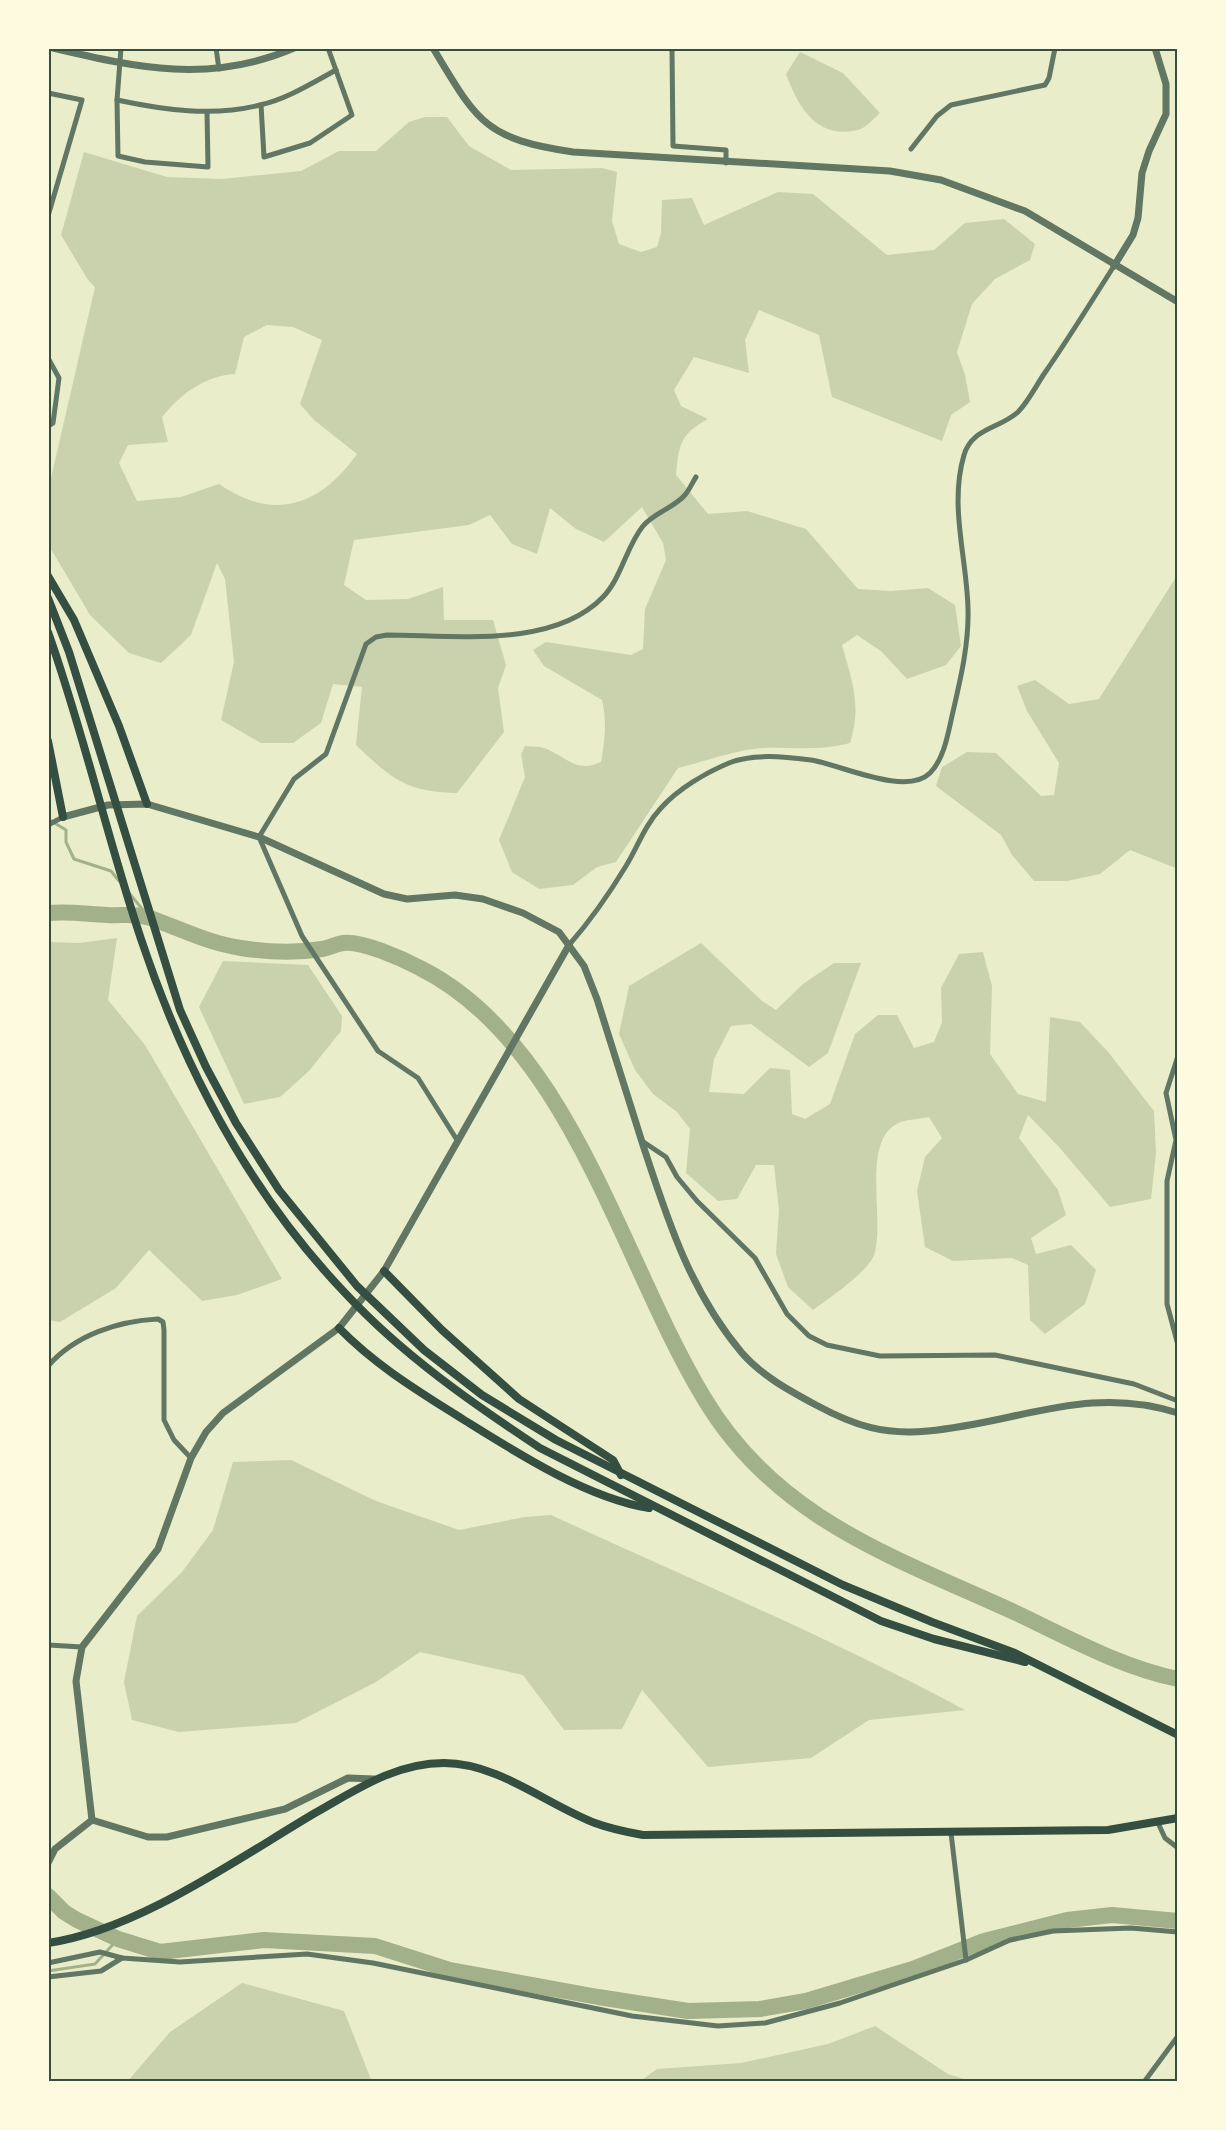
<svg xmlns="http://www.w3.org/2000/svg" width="1226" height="2130" font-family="'DM Sans',sans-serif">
<rect width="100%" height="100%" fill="#e9edc9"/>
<g fill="#cad2ad" fill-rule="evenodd">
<path d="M800 52 843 73 880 113C874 118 866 128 858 130 817 140 798 107 786 74Z"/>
<path d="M425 117H447L469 146 511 170 602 168 617 172 612 221 619 244 641 252 657 247 661 233 662 200 692 198 704 225 778 192 813 194 887 255 934 250 965 223 1004 219 1035 244 1030 260 995 279 972 304 957 352 965 375 970 402 951 415 942 441 832 397 819 335 759 310 745 340 749 373 694 357 674 390 681 406 708 419C680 434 679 445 676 475L708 514 747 511 806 529 858 589 891 591 928 588 955 605 961 646 946 665 907 679 881 651 857 635 842 645C852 681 862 706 850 743 821 751 793 747 763 748 738 749 703 762 678 768L616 862 597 867 573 885 539 889 512 872 499 840 525 777 521 754 525 746C531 747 539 746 544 748 566 756 576 774 601 762 605 740 607 721 602 700L544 666 533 650 546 642 631 655 643 649 645 609 666 560 663 543 642 507 604 542 576 529 550 508 537 554 512 544 490 515 469 525 354 540 344 585 366 600 408 599 443 587 444 620H493L506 665 498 688 504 732 457 793C406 792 392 779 356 745L362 687 333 684 321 723 293 743H261L221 720 234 662 225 579 217 563 191 635 161 663 129 653 90 615 48 544V481L51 478 95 287 88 280 61 235 84 152 167 177 222 179 301 171 339 151H376L409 122ZM267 325 293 327 322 340 300 404 314 420 357 454C320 506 274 522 219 484L181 497 137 501 119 463 128 445 168 442 162 417C181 394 204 376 235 374L244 337Z"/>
<polygon points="1178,574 1178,869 1130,850 1100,874 1067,881 1034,881 1012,855 1001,835 936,786 942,767 967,752 996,753 1041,796 1054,795 1059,763 1027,711 1017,686 1035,680 1069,704 1099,699"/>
<polygon points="117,938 108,1000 145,1045 282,1279 237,1295 202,1301 149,1250 116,1288 60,1322 48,1320 48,942 79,943"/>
<path d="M701 943 762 1001 776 1010 803 984 834 963H861L828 1053 809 1067 751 1024 731 1026 714 1059 709 1092 744 1094 770 1068 790 1070 792 1114 805 1119 830 1104 855 1034 878 1015H897L914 1048 934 1042 942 1022 941 988 959 954 983 952 992 986 990 1054 1018 1094 1046 1102 1050 1017 1080 1022 1109 1053 1154 1111 1156 1153 1151 1199 1110 1207 1059 1147 1028 1115 1019 1138 1058 1190 1066 1215 1031 1238 1036 1254 1071 1245 1096 1270 1085 1304 1045 1334 1030 1320 1028 1265 1012 1258 953 1261 925 1247 917 1191 925 1157 942 1138 929 1117C920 1119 910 1119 901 1122 859 1137 886 1220 874 1255 868 1272 828 1299 813 1310L788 1287 776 1254 779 1210 774 1165H756L737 1199 718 1201 686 1173 690 1129 677 1112 653 1094 635 1070 619 1034 629 986Z"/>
<polygon points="223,961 308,965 342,1016 341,1031 309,1071 280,1097 244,1104 199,1007"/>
<path d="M291 1460 376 1501 459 1530 525 1517 551 1515C690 1579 831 1638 965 1710L869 1720 811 1758 708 1767 642 1690 622 1729 564 1730 523 1675 420 1652 376 1682 296 1723 179 1732 132 1720 124 1682 137 1616 182 1572 213 1530 233 1462Z"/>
<polygon points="242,1983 344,2011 372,2082 127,2082 170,2032"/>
<polygon points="875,2026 948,2074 973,2082 639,2082 657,2069 741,2063 828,2044"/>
</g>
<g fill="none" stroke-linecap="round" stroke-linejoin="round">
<g stroke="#a3b18a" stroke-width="3">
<polyline points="48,819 66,830 66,842 74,859 111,871 119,881"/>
<polyline points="129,893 148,916"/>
<polyline points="48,1971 95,1964 118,1939"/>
</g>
<g stroke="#a3b18a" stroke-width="16">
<path d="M48 913C69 911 86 914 107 915 122 916 135 913 150 918 181 929 208 943 241 948 267 952 296 953 322 949 329 948 336 944 343 943 361 940 403 959 420 968 570 1043 622 1263 704 1398 776 1519 894 1557 1014 1612 1067 1637 1120 1667 1178 1679"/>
<polyline points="48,1896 64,1912 77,1920 118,1939 160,1952 264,1940 375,1946 450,1970 598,1997 688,2011 760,2009 806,2001 913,1969 984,1941 1067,1920 1112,1915 1178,1921"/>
</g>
<g stroke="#617663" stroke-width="5">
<polyline points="121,48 117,100 118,156 145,162 208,167 207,112"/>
<polyline points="216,48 219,69"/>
<polyline points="672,48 673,146 726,150 726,163"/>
<polyline points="48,93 82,100 48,216"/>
<path d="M117 100C164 110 213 117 260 105 287 99 312 83 336 70"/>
<polyline points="261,105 264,157 310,143 352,115 328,48"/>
<polyline points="911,149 937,116 951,105 1045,85 1049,78 1055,48"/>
<polyline points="48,358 59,378 53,423 48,426"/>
<polyline points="48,825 63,817"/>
<path d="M569 945C591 920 609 894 626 866 638 846 645 825 661 808 678 789 705 773 729 763 753 753 786 757 811 760 839 764 906 797 930 773 944 759 948 734 952 716 960 681 969 645 968 609 967 558 949 506 964 455 972 428 999 429 1018 412 1028 402 1036 386 1044 374 1069 338 1091 302 1114 266"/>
<polyline points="1178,1056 1166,1093 1176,1140 1167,1181 1167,1304 1178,1345"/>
<path d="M457 1140 418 1078 378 1051 302 936 259 837 294 779 326 754 366 644 376 637 387 635C453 635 553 649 603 597 622 577 626 547 643 526 654 513 673 508 684 496 689 491 692 483 696 477"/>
<polyline points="642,1141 666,1157 677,1177 697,1201 755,1258 787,1314 809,1336 827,1345 880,1356 995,1355 1134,1384 1178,1401"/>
<path d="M48 1366C75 1335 118 1321 158 1319L163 1322 164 1330V1420L174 1440 191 1458"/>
<polyline points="48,1645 82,1647"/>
<polyline points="1158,1823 1165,1838 1178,1848"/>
<polyline points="951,1833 966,1960"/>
<polyline points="48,1963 100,1952 122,1958 180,1962 307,1954 373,1963 632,2016 718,2026 765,2023 840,2003 966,1960 1010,1940 1053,1931 1131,1928 1178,1932"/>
<polyline points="48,1977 101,1971 122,1958"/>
<polyline points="1144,2082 1178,2036"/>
</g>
<g stroke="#617663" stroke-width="7">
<path d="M53 48C137 68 211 84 294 48"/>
<path d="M433 48C477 121 484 139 573 152L890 171 941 180 1025 211 1178 302"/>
<polyline points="1114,266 1133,235 1138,218 1142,173 1149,151 1166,114 1166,84 1155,48"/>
<path d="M63 817 108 805 147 804 259 837 384 894 407 899 455 895 483 899 523 913 559 932 584 966 597 999C612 1047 627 1094 642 1142 667 1218 689 1290 742 1353 762 1376 790 1391 816 1405 855 1426 884 1435 928 1431 1017 1423 1088 1384 1178 1413"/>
<polyline points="92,1820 148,1837 167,1837 285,1809 348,1778 374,1779"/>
<polyline points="48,1863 55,1849 92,1820 76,1681 82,1647 158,1549 191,1458 206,1432 223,1413 339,1328 384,1271 569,945"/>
</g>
<path stroke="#344e41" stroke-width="8" d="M48 1943C138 1930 237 1859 315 1813 356 1790 395 1763 444 1763 498 1763 546 1804 595 1823 611 1829 626 1832 643 1835L1108 1830 1178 1818"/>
<g stroke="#344e41" stroke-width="8">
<polyline points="48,576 74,620 119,726 147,804"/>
<polyline points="48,598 69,652 180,1010 206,1067 236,1123 279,1190 357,1286 424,1350 482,1395 556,1440 843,1585 932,1622 1015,1653 1178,1735"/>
<path d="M48 632C84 733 107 838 141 939 185 1071 250 1194 347 1295 403 1355 472 1403 540 1448L881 1621 934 1639 1025 1662"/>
<polyline points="48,741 63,817"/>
<polyline points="384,1271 442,1330 519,1399 613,1460 621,1475"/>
<path d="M339 1328C376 1366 420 1392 464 1420 517 1453 587 1498 649 1508"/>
</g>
</g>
<rect width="1226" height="2130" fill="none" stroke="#fefae0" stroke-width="99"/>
<rect x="50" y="50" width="1126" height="2030" fill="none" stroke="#344e41" stroke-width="2"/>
</svg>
